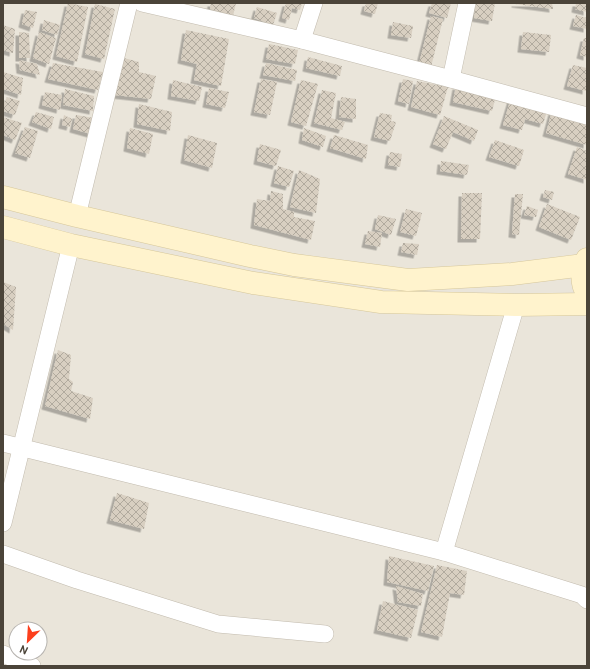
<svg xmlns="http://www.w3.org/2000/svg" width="590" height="669" font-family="Cabin,sans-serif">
<defs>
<pattern id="building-cross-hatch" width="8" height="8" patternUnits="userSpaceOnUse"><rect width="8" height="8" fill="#d8cfc1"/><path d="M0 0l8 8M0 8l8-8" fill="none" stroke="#b1aa9e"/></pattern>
<filter id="shadow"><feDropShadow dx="-3.5" dy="3.5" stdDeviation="0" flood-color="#0004"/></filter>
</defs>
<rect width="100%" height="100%" fill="#f6f3ec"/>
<path fill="#eae5da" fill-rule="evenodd" d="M3 3H587V666H3ZM16 629H40V653H16Z"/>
<g fill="url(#building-cross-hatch)" filter="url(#shadow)">
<polygon points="68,3 88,7 77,62 56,56"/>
<polygon points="211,3 236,3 233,16 210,9"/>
<polygon points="286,3 302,3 300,10 292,8 289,20 282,18"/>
<polygon points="366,3 378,3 375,14 364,11"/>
<polygon points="432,3 451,3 447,18 429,13"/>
<polygon points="476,3 495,3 492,21 474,18"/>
<polygon points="515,3 552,3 553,9 515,4"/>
<polygon points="576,3 587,3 587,12 575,9"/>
<polygon points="95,4 115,9 104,59 85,54"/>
<polygon points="257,7 277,13 273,25 254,18"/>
<polygon points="25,10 37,12 33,28 22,24"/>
<polygon points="576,15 587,18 587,29 573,26"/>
<polygon points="431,16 443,19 431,67 419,64"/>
<polygon points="44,20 60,25 57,35 42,30"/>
<polygon points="393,22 413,26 411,38 391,35"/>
<polygon points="3,25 15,29 13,53 3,50"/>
<polygon points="186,30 229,39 221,86 194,80 197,64 181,60"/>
<polygon points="19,32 29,33 30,58 19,58"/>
<polygon points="39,32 56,38 49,64 33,58"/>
<polygon points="523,32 551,35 549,52 521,49"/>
<polygon points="584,38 587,38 587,57 580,55"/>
<polygon points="269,44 298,50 295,64 266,59"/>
<polygon points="308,57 342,66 340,76 306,68"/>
<polygon points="124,58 139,62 139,72 156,76 151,99 115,95"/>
<polygon points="19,60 37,64 40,75 20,70"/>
<polygon points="53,63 103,72 98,90 48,79"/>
<polygon points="266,63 297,70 295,81 263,75"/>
<polygon points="573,65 587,68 586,91 567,86"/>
<polygon points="3,72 23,78 21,95 3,89"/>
<polygon points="261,79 277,82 270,115 254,112"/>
<polygon points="403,79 413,81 409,104 398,101"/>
<polygon points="173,80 202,87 199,101 171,96"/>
<polygon points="301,80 318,84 306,126 291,122"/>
<polygon points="417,81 448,87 440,115 411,107"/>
<polygon points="456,86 496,96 492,111 453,102"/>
<polygon points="209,88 229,92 225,108 206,104"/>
<polygon points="65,89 94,96 93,111 63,105"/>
<polygon points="322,90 336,93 331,118 345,122 342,130 314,123"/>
<polygon points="45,92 62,95 60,110 42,105"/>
<polygon points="7,97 20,101 15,115 3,111 3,105"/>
<polygon points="341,97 356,99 356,119 339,117"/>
<polygon points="511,98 548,108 543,124 525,119 522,130 503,125"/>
<polygon points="139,104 172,112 170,131 137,124"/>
<polygon points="552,111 587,121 587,145 546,133"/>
<polygon points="36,112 54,117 51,129 32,122"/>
<polygon points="380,113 392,115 391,121 396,122 390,141 374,137"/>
<polygon points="64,115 72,119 70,127 62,125"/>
<polygon points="76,115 94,118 91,134 73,129"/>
<polygon points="444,116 478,130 474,141 453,132 446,149 433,144"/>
<polygon points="3,117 22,123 15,140 3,135"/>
<polygon points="25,127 38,131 30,158 15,153"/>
<polygon points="130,128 153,134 149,154 127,148"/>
<polygon points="304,128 326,136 323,147 302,140"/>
<polygon points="188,135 217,143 212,168 184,160"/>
<polygon points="334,135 368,145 366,159 330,148"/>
<polygon points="495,140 524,150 519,166 489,157"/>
<polygon points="260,144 281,150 276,166 257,161"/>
<polygon points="577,147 587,151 587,180 568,174"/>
<polygon points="390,152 402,154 400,167 388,165"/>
<polygon points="441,161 469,165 467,175 440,171"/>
<polygon points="278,166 294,171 289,187 274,183"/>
<polygon points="299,170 320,179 316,213 290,207"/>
<polygon points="545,190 554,192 552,200 543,197"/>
<polygon points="271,191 283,194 283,209 294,212 294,217 315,221 311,240 254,225 257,199 270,201"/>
<polygon points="462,193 482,193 480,239 461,239"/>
<polygon points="515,194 523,194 519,235 512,234"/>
<polygon points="547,204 580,217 571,240 539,227"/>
<polygon points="527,206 538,210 536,217 524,215"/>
<polygon points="406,209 422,213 416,236 400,232"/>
<polygon points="378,215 396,219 391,235 375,229"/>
<polygon points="368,231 382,233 380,247 365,244"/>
<polygon points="403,243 419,244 417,255 401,252"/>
<polygon points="3,282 16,287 13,330 3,324"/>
<polygon points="58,350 71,355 69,379 73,382 71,391 93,398 90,419 45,406"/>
<polygon points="117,493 149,503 144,529 110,520"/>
<polygon points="389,556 434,566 428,591 387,582"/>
<polygon points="437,565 467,571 464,595 450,593 442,637 421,632"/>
<polygon points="396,586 423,594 421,606 398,602"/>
<polygon points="383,601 418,610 411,638 377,630"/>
</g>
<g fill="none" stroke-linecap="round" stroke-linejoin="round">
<defs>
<g id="street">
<polyline points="142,3 302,40 451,79 587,116"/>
<polyline points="302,40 314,3"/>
<polyline points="451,79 467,3"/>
<polyline points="77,216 129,3"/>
<polyline points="3,443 444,552 582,595 587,600"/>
<polyline points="3,523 71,245"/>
<polyline points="444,552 516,305"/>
<polyline points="3,554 77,580 218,624 325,634"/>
<polyline points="3,654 32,666"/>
</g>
<g id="secondary">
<polyline points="3,197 77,216 250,256 294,265 408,280 512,274 584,265"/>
<polyline points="3,227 71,245 253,283 381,302 516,305 587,304"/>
<path d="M587 259C582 270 580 282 587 293"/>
</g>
</defs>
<use href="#street" stroke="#c2bbae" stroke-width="18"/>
<use href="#secondary" stroke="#d6c79b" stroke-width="23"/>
<use href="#street" stroke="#fff" stroke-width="17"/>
<use href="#secondary" stroke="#fff3cd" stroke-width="22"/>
</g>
<rect width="590" height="669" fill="none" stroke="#4b4439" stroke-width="8"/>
<g transform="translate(28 641) rotate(205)"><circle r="19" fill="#ffffff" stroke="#b7b4b0"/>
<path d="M0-3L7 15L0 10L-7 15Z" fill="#fc3f1d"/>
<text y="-6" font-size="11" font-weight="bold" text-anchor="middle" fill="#4b4439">N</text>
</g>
</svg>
